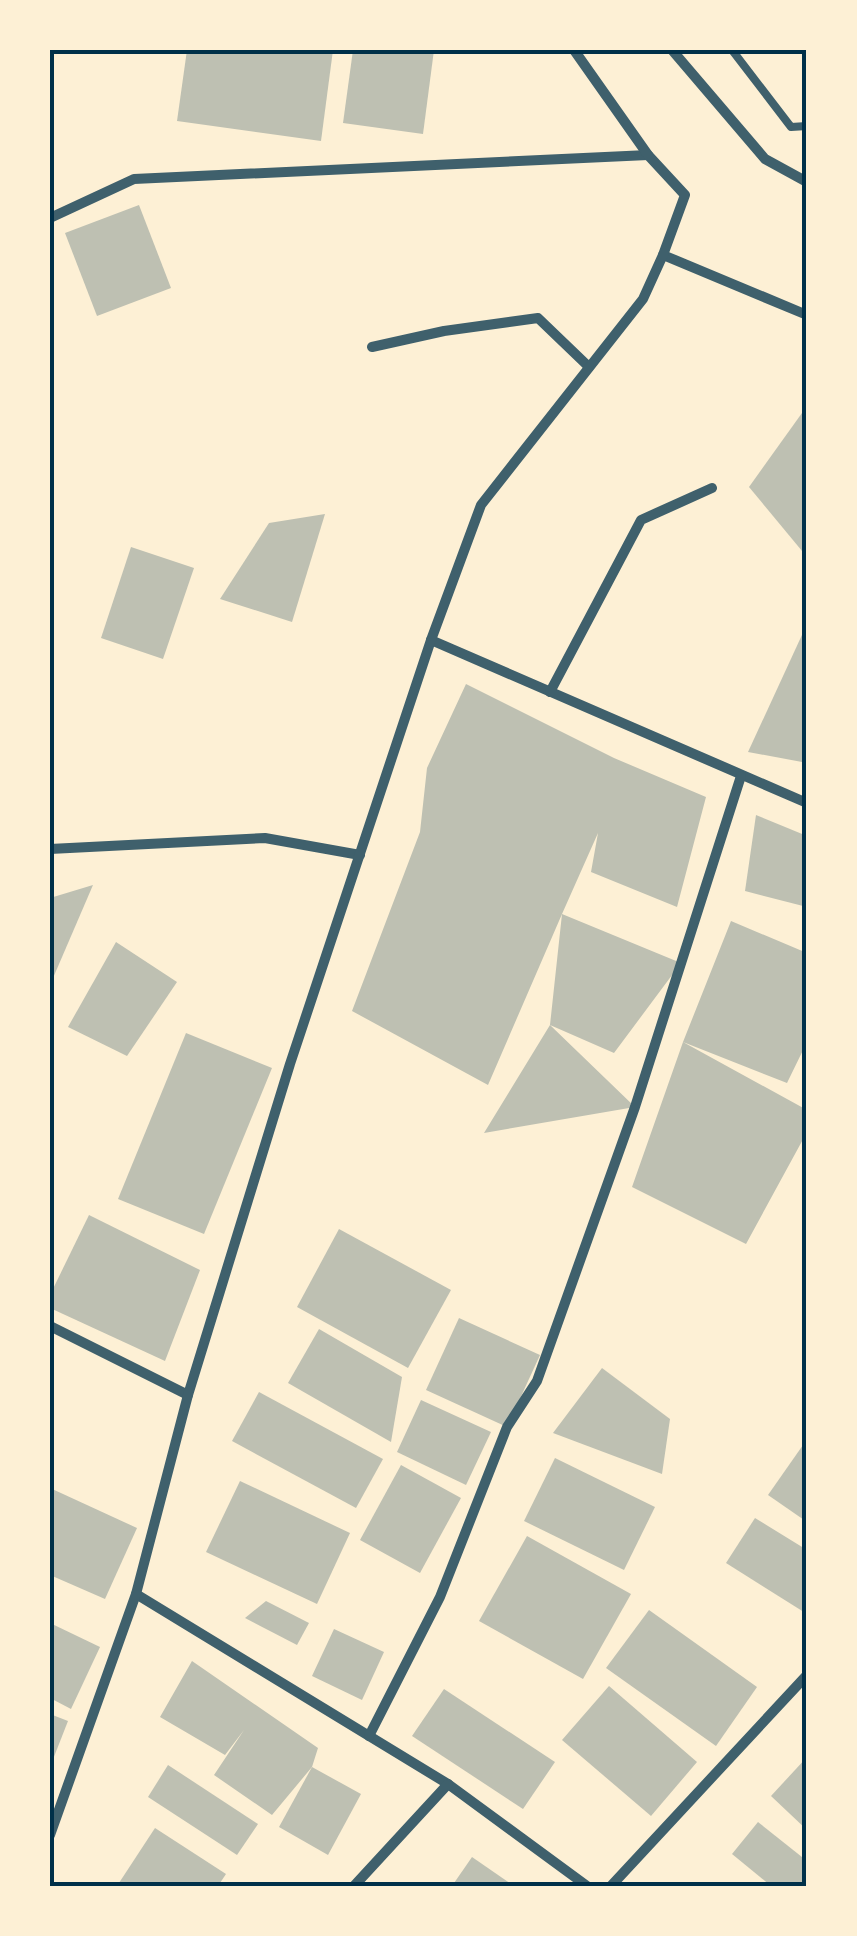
<svg xmlns="http://www.w3.org/2000/svg" width="857" height="1936" font-family="'Varela Round',sans-serif">
<rect width="100%" height="100%" fill="#fdf0d5"/>
<g fill="#bec0b2">
<polygon points="187,50 333,50 321,141 177,121"/>
<polygon points="353,50 434,50 423,134 343,123"/>
<polygon points="139,205 171,288 97,316 65,233"/>
<polygon points="807,406 807,557 749,487"/>
<polygon points="325,514 292,622 220,599 269,523"/>
<polygon points="131,547 194,568 163,659 101,638"/>
<polygon points="807,624 807,751 802,762 748,752"/>
<polygon points="466,684 614,758 706,797 677,907 591,872 598,833 562,914 681,963 614,1053 550,1025 635,1107 484,1133 550,1025 562,914 488,1085 352,1011 420,832 427,768"/>
<polygon points="756,815 807,836 807,907 745,891"/>
<polygon points="93,885 50,985 50,898"/>
<polygon points="731,921 807,953 807,1042 787,1083 683,1042 807,1110 807,1132 746,1244 632,1187 683,1042"/>
<polygon points="116,942 177,982 127,1056 68,1027"/>
<polygon points="186,1033 272,1068 204,1234 118,1199"/>
<polygon points="89,1215 200,1270 165,1361 50,1308 50,1295"/>
<polygon points="339,1229 451,1290 408,1368 297,1307"/>
<polygon points="459,1318 540,1355 507,1427 426,1390"/>
<polygon points="319,1329 402,1377 391,1442 288,1383"/>
<polygon points="602,1368 670,1419 662,1474 553,1433"/>
<polygon points="259,1392 383,1459 356,1508 232,1441"/>
<polygon points="421,1400 491,1432 466,1485 397,1452"/>
<polygon points="803,1445 807,1448 807,1522 768,1495"/>
<polygon points="555,1458 655,1507 624,1570 524,1521"/>
<polygon points="401,1465 461,1498 420,1573 360,1540"/>
<polygon points="240,1481 350,1533 317,1604 206,1552"/>
<polygon points="50,1488 137,1528 105,1599 50,1575"/>
<polygon points="755,1518 807,1550 807,1614 726,1563"/>
<polygon points="527,1536 631,1594 583,1679 479,1621"/>
<polygon points="266,1601 309,1623 297,1645 245,1618"/>
<polygon points="649,1610 757,1687 716,1746 606,1668"/>
<polygon points="50,1623 100,1647 71,1709 50,1698"/>
<polygon points="334,1629 384,1652 362,1700 312,1676"/>
<polygon points="192,1661 318,1748 312,1767 272,1815 214,1775 244,1730 225,1755 160,1717"/>
<polygon points="609,1686 697,1762 651,1816 562,1740"/>
<polygon points="444,1689 555,1762 523,1809 412,1736"/>
<polygon points="50,1714 68,1721 50,1767"/>
<polygon points="807,1757 807,1830 771,1796"/>
<polygon points="168,1765 258,1824 237,1855 148,1797"/>
<polygon points="312,1767 361,1794 328,1855 279,1827"/>
<polygon points="758,1822 807,1861 807,1886 771,1886 732,1854"/>
<polygon points="155,1828 226,1874 218,1886 117,1886"/>
<polygon points="472,1857 514,1886 452,1886"/>
</g>
<g fill="none" stroke-linecap="round" stroke-linejoin="round">
<polyline stroke="#3f606c" stroke-width="8" points="732,50 791,127 807,126"/>
<g stroke="#3f606c" stroke-width="10">
<polyline points="672,50 765,159 807,182"/>
<polyline points="50,218 134,179 648,155"/>
<polyline points="663,255 807,315"/>
<polyline points="372,347 444,331 538,318 589,367"/>
<polyline points="431,640 807,803"/>
<polyline points="550,692 641,520 712,488"/>
<polyline points="50,849 265,838 360,855"/>
<polyline points="50,1326 188,1395"/>
<polyline points="136,1594 448,1784 587,1886"/>
<polyline points="369,1736 440,1597 507,1427 537,1381 635,1107 741,776"/>
<polyline points="50,1835 136,1594 188,1395 290,1064 431,640 481,505 643,299 663,255 685,195 648,155 574,50"/>
<polyline points="354,1886 448,1784"/>
<polyline points="611,1886 807,1675"/>
</g>
</g>
<rect width="857" height="1936" fill="none" stroke="#fdf0d5" stroke-width="105"/>
<rect x="52" y="52" width="752" height="1832" fill="none" stroke="#003049" stroke-width="4"/>
</svg>
